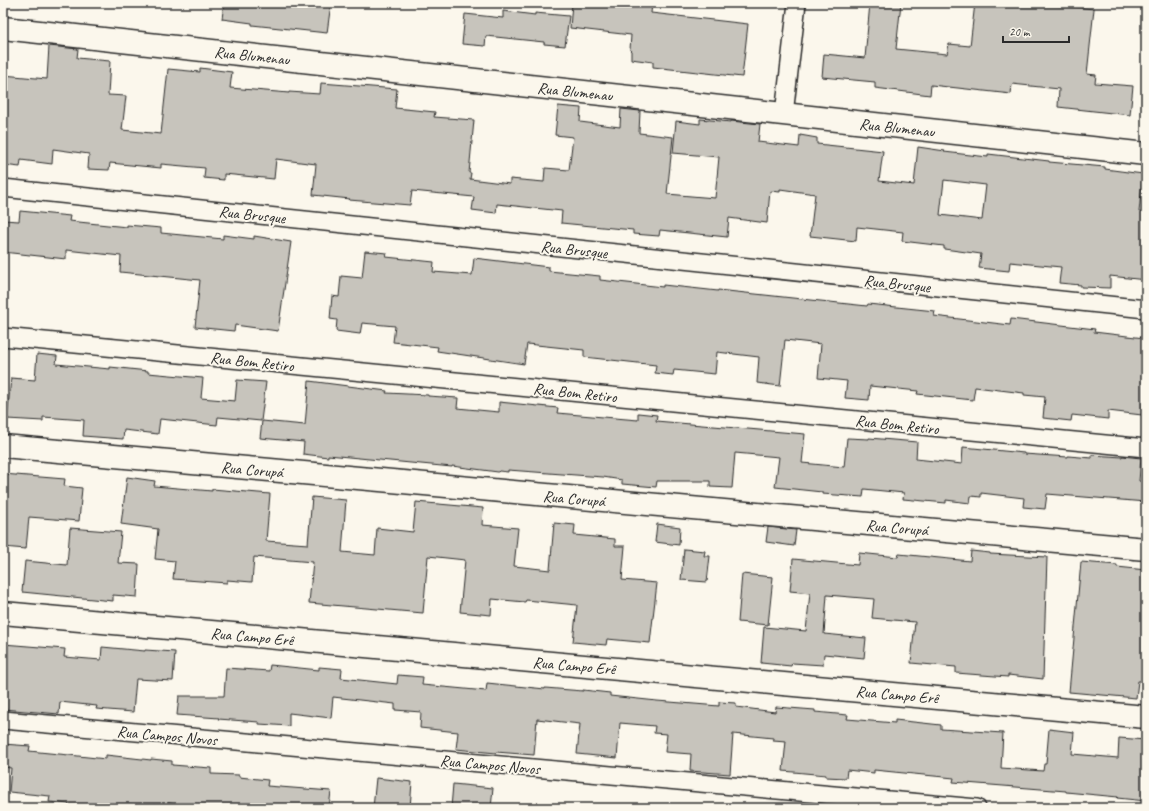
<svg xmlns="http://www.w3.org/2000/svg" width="1149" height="811" font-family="Caveat,sans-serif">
<rect width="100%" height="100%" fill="#fbf7ec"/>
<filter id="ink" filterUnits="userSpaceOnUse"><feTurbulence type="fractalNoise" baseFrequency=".025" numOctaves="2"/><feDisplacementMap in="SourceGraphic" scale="8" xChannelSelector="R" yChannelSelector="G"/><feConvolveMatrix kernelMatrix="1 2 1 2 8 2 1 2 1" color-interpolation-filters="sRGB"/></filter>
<g filter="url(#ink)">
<g fill="#c7c4bc" stroke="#2b2b2b" fill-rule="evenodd">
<polygon points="224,3 331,3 327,33 252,25 252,23 222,19"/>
<polygon points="572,3 652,3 651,13 748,24 742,77 653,67 653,62 631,59 631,51 630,50 631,35 570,28"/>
<polygon points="870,3 901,3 896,49 947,54 949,44 970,46 975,3 1052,3 1052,5 1094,9 1087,74 1096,75 1095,83 1133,86 1130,115 1058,107 1059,89 1012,84 1011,94 931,85 930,95 875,88 875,82 822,77 824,54 865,58"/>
<polygon points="503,11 535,15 535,13 569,16 565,46 544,44 544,42 486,36 485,46 462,44 465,14 503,18"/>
<path d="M49 46 78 49 77 58 110 61 108 95 126 96 122 130 161 134 168 69 200 72V68L232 72 230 88 289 93V92L320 94 321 83 397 89 395 108 435 112 434 117 474 120 469 173H471L470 179 510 184V179L544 182 545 168 569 170 573 137 555 135 558 106 581 108 580 122 620 127 621 109 640 111 639 133 673 137 667 194 715 198 719 157 673 153 676 121 700 124V119L731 122V121L760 124 758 142 799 147 800 135 817 138V144L883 151 879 181 914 185 918 147 945 151 944 152 988 157V154L1049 161V162L1105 167V169L1143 174 1139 212 1146 213V280L1110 276V288L1081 287V285L1059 283 1061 267 1010 262 1009 271 979 268 981 254 944 249V246L902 241 903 232 857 227 856 241 810 236 815 194 780 189V192L770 191 767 223 729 218 727 237 660 230 659 236 633 234V230L561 223 562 211 497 204 496 213 472 210 474 197 412 191 410 205 349 200 350 199 313 195 316 164 276 159 274 179 224 174V180L204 178 205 168 161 164V168L110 163 109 170 88 169 89 154 53 149 52 164 21 160 20 167 3 165V75L47 79ZM944 180 986 185 982 220 940 215Z"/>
<polygon points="20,211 70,216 69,221 127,227 127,225 161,228 161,233 223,239 223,235 254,239 254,236 291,242 278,331 235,325 234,331 195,327 200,280 120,272 121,256 66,250 66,259 3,252 3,220 19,221"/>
<polygon points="365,251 387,253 386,257 434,262 433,272 472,275 474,258 549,267 549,271 600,276 600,280 663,287 663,285 718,291 718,290 867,306 868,304 935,311 934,316 1010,325 1011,319 1095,329 1094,332 1144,338 1143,348 1145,349 1143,367 1146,368 1146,403 1143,403 1142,415 1108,411 1108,419 1072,415 1071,421 1043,418 1045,397 1024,395 1024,393 975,387 973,400 917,394 918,391 870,386 869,400 845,398 847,381 818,378 821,344 785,340 780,386 757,383 759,357 717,352 715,374 674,370 673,375 655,373 656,365 584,357 584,350 527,344 524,364 437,351 438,347 393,342 395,326 362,323 360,334 336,331 337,320 330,319 332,296 339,297 341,276 362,278"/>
<polygon points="37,354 57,356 56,364 110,369 110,367 148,371 148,373 203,378 201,398 235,401 237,380 266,382 261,421 218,417 217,425 160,419 158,434 124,430 123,439 83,436 84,420 43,417 43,421 7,419 11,378 35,380"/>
<polygon points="309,381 387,391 386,393 428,395 428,396 458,398 457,408 499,412 499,402 558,408 557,413 638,420 638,413 657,415 656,421 805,434 802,463 844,467 847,438 869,439 869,438 917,442 916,459 962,464 963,447 1024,453 1024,454 1068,457 1068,456 1092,458 1092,455 1122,457 1122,456 1141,458 1139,481 1146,482 1146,502 1047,494 1045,509 1023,507 1024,498 981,493 981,497 971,496 970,503 946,500 946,503 903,499 904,493 864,489 863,497 822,494 822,492 775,487 779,457 735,453 732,488 710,487 710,481 657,481 656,487 622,484 622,480 603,477 508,470 508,472 499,471 498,472 452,466 452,467 328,455 328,457 303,454 304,442 260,438 262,421 305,425"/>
<polygon points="3,474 65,479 64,486 82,488 79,521 29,517 26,549 3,547"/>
<polygon points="127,477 155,481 154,486 212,491 212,489 270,494 266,541 308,544 312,497 346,500 342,552 375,555 377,528 413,532 416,502 483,508 482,525 518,528 514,566 550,570 554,523 575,525 574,535 615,539 615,546 625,546 622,580 657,583 650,643 607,639 606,645 573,642 577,605 526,600 525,602 492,599 491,615 460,612 465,560 428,556 423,613 309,603 313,562 254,557 252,582 227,580 227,583 173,579 175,561 155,559 158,529 121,524"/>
<polygon points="657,524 680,527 679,545 655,542"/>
<polygon points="768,527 796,530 794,546 766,542"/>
<polygon points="70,528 121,532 118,563 139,564 137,597 113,595 113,601 22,592 25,561 67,565"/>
<polygon points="684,549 705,551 704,556 710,556 707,582 681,580"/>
<polygon points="971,551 990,553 990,554 1047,557 1043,679 1008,675 1008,677 956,673 956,667 911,663 915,622 872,618 874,599 827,595 824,634 866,638 864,658 824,654 823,665 792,663 791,666 761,663 764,627 806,631 810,593 790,591 793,559 858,565 859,553 898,557 899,554 970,561"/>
<polygon points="1081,562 1117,565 1117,567 1146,570 1146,642 1142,681 1138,681 1136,698 1069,692"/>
<polygon points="742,574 773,577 768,625 738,622"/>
<polygon points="3,644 65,649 64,657 101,660 102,647 145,651 145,650 175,652 173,681 136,679 133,712 96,709 97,706 60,702 59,714 3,709"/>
<polygon points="270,665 319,670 319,667 342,669 341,678 397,684 398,675 423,677 422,685 486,691 487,683 545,689 545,688 583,691 583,690 610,693 610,696 657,701 719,706 719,702 736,703 736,707 775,712 776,707 815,710 815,712 848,715 847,719 895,723 895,720 941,725 941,729 1003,733 1001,768 1043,771 1044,764 1046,764 1049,729 1074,732 1072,754 1118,758 1119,738 1146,740 1146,801 1117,798 1118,797 1066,792 1066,791 953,782 954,778 874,770 874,773 847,770 846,778 826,777 826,775 783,771 786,741 773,740 773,738 733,734 730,774 690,771 691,754 665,752 667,734 654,733 655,726 620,723 617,758 577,754 580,724 537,719 534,755 496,752 496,753 456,749 458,732 420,728 421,712 395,710 395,704 333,697 331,718 289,713 289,726 259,724 259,722 218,719 219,718 177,715 179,696 224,696 226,668 269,671"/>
<polygon points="3,744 30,746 29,751 69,755 106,759 106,755 151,760 151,759 172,761 172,765 211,768 211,774 239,775 239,777 268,780 267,786 331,791 329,808 289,808 244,804 244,808 221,808 168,803 168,808 129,804 129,808 68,808 69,804 49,802 50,796 9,792 11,768 3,767"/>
<polygon points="376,778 412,782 410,808 373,808"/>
<polygon points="453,784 493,788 491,808 451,808"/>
</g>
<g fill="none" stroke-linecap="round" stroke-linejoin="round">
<defs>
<g id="minor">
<polyline points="784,114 797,3"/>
<polyline points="3,188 1146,309"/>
<polyline points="3,337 1146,448"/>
<polyline points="3,720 977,808"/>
</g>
<g id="tertiary">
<polyline points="3,28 1146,154"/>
<polyline points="3,446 1146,549"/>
<polyline points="3,613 1146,717"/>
</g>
</defs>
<use href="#minor" stroke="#2b2b2b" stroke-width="20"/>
<use href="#tertiary" stroke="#2b2b2b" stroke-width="25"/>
<use href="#minor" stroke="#fbf7ec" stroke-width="17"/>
<use href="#tertiary" stroke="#fbf7ec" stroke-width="22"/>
</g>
</g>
<g text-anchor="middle" stroke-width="4" stroke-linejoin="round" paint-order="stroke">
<g font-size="16" fill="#2b2b2b" stroke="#fbf7ec">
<text transform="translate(252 55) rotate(6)" y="6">Rua Blumenau</text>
<text transform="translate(575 91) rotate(6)" y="6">Rua Blumenau</text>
<text transform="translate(897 127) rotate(6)" y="6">Rua Blumenau</text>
<text transform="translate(252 214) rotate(6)" y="6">Rua Brusque</text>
<text transform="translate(574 249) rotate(6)" y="6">Rua Brusque</text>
<text transform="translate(897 283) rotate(6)" y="6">Rua Brusque</text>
<text transform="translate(252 361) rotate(6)" y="6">Rua Bom Retiro</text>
<text transform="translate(575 392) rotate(6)" y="6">Rua Bom Retiro</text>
<text transform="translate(897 424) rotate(6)" y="6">Rua Bom Retiro</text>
<text transform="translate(252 469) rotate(5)" y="6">Rua Corupá</text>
<text transform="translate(574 498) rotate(5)" y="6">Rua Corupá</text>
<text transform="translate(897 527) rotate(5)" y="6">Rua Corupá</text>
<text transform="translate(252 636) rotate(5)" y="6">Rua Campo Erê</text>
<text transform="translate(574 665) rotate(5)" y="6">Rua Campo Erê</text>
<text transform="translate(897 694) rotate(5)" y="6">Rua Campo Erê</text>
<text transform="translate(167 735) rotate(5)" y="6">Rua Campos Novos</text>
<text transform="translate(490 764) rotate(5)" y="6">Rua Campos Novos</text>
</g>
</g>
<rect width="1149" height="811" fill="none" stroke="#fbf7ec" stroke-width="16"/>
<rect x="8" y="8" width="1133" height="795" fill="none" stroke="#2b2b2b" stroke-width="1.5" filter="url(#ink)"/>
<path d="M1003 36v6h66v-6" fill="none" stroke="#2b2b2b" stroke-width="2"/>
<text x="1009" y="36" font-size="12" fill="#2b2b2b" stroke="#fbf7ec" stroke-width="3" paint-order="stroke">20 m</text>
</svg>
